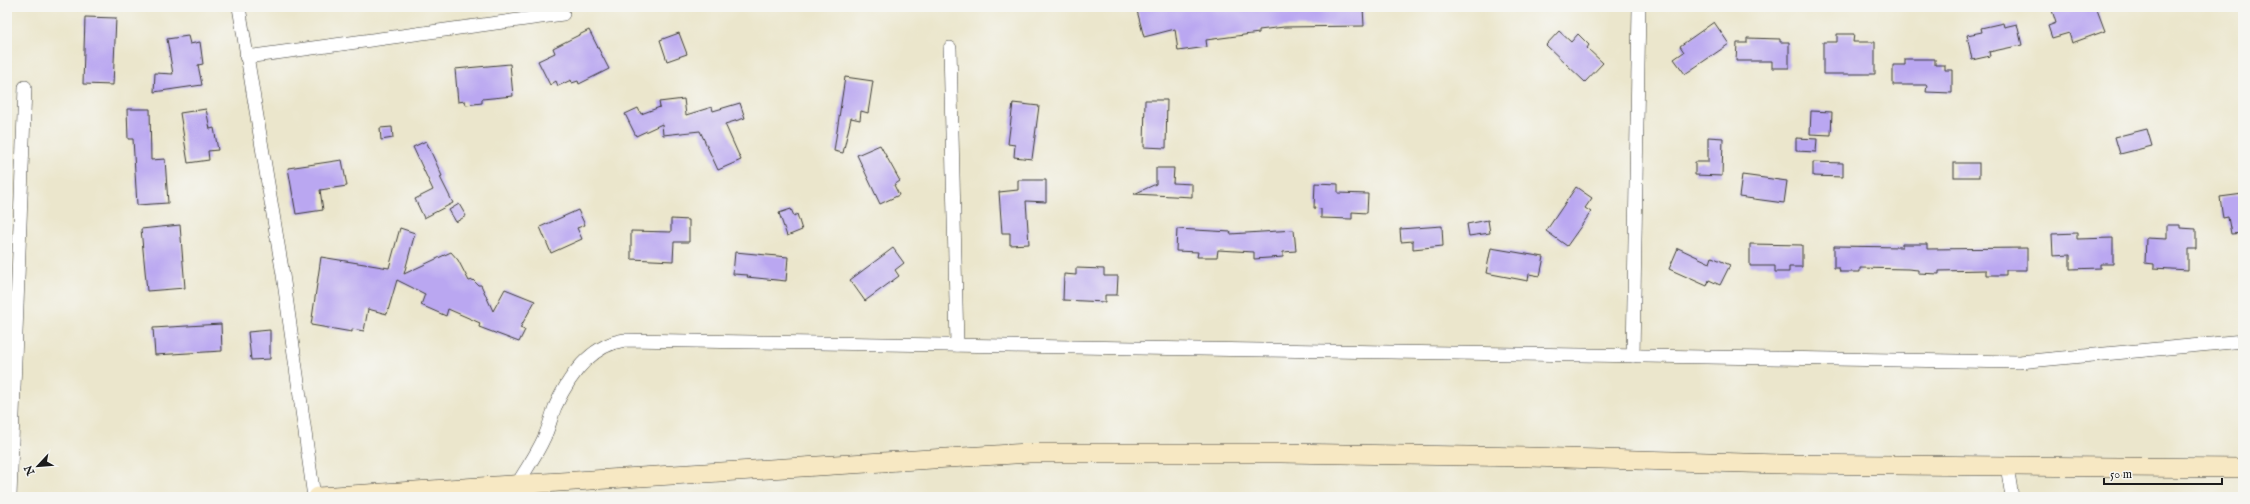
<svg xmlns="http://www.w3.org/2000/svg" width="2250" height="504" font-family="'IM FELL English',serif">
<rect width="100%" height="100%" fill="#f6f6f2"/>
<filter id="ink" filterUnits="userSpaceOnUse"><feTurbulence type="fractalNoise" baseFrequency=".025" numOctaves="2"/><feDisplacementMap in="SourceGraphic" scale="8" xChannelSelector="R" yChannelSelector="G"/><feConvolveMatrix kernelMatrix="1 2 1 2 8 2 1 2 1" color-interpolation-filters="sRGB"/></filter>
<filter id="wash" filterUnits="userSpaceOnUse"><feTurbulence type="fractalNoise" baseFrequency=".012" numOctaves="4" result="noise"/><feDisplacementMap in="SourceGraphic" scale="16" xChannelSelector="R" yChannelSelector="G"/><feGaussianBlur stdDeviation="0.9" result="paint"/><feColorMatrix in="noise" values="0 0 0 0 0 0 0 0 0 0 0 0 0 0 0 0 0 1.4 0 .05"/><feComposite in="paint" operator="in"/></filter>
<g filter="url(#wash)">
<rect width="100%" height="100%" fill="#ebe6cc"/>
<g id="blocks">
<g fill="#baa7f1">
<polygon points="1136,7 1363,7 1364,26 1284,27 1259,30 1259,33 1206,40 1207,47 1178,51 1175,29 1144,37"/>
<polygon points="2051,7 2096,7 2105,31 2072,43 2069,33 2052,38 2048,26 2056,23"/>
<polygon points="85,17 116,18 113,85 83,84"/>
<polygon points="1714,22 1729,44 1685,74 1674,59 1684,52 1680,46"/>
<polygon points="2003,23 2004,27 2017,24 2022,45 1989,52 1990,56 1972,60 1967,35 1982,32 1981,28"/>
<polygon points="589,30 609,69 579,84 578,81 572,83 571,80 558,86 556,81 550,85 538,61 555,53 553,48"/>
<polygon points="1559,31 1571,42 1578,34 1589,45 1587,48 1603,63 1585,82 1546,45"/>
<polygon points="679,33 687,54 667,61 660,40"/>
<polygon points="1837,34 1854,34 1853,42 1875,42 1875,74 1823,74 1823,42 1837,42"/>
<polygon points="188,36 190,44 200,42 203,64 198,65 202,85 154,92 155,73 173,74 167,39"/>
<polygon points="1747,38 1780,39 1780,42 1789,42 1789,68 1772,68 1772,61 1736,61 1737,43 1747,43"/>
<polygon points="1905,59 1935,59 1935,65 1945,65 1945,70 1952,70 1952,93 1926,92 1927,85 1893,85 1893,65 1905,65"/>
<polygon points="510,64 513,96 482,99 482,103 466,105 465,101 458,102 455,69"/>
<polygon points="845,77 873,81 868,113 861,111 860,120 851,118 843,153 834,151"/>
<polygon points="684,99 686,115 712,107 713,111 740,103 745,118 725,124 741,160 718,170 700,131 663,135 662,124 636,136 625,114 638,108 641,114 660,107 659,102"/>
<polygon points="1145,100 1167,100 1166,148 1144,147"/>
<polygon points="1013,103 1039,106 1032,159 1014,157 1015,145 1008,144"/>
<polygon points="127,109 150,109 151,160 165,159 168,203 137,205 133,139 128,139"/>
<polygon points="206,109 210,129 214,128 218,150 208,151 209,160 188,163 180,113"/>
<polygon points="1811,111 1832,112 1831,135 1810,134"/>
<polygon points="392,127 393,138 381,140 380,128"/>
<polygon points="2147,129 2152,146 2120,154 2115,137"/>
<polygon points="1708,137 1723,138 1722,176 1695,175 1695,162 1708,162"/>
<polygon points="1796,138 1817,139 1816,152 1796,151"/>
<polygon points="426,141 442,176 440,177 453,203 424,218 415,199 433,190 413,147"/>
<polygon points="880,145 900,181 894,185 899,195 880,204 857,155"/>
<polygon points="342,160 347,186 320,190 323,210 296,214 288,168"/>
<polygon points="1813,162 1843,163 1843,177 1813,176"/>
<rect x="1954" y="163" width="25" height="14"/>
<polygon points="1156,168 1174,168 1173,183 1192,184 1192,197 1134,194 1156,184"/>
<polygon points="1742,175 1787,181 1784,203 1739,197"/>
<polygon points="1018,180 1046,180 1046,202 1026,201 1029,244 1010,245 1010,233 1002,233 999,192 1018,190"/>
<polygon points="1315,183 1338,184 1338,193 1368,194 1367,213 1352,212 1352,219 1321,218 1321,209 1314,208"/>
<polygon points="1576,187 1592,198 1585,208 1591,212 1567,246 1546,231"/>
<polygon points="2243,194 2243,233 2231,234 2228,217 2223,218 2220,197"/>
<polygon points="459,204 466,216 456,222 449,210"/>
<polygon points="791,209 794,216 797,214 802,230 787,236 779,213"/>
<polygon points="578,210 585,225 577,228 582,239 551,253 540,227"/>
<polygon points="671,219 689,220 689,242 674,242 673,261 631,259 631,231 671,232"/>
<polygon points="1488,220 1490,233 1469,236 1467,224"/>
<polygon points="180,225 185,288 147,291 141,229"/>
<polygon points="2167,225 2180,225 2180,228 2196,229 2196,249 2188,249 2188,270 2154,268 2154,264 2145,263 2146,238 2167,239"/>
<polygon points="1442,226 1443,246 1413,249 1413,241 1401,242 1400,229"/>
<polygon points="400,228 415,233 404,274 451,252 458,260 469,281 473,280 478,285 481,285 493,311 505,289 535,301 520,328 525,330 519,342 479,327 480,323 448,309 446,316 421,305 425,294 397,280 387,314 368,309 364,331 352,329 352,332 311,325 321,257 389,268"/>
<polygon points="1177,229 1231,232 1230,234 1294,230 1296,251 1283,252 1283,257 1254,259 1254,252 1218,250 1217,257 1197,257 1198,252 1176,251"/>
<polygon points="2077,233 2077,239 2113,238 2113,264 2100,264 2100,268 2070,269 2070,255 2053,256 2052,234"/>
<polygon points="1750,244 1802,245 1802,267 1789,267 1789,272 1775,272 1775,266 1750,266"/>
<polygon points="1902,244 1927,244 1927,249 2027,248 2027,270 2006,270 2006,275 1986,275 1986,270 1939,271 1939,274 1918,273 1918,270 1908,269 1860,268 1860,272 1840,272 1839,268 1834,268 1834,246 1902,247"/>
<polygon points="893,248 904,263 895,270 899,276 865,301 850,280"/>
<polygon points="1491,248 1544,257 1540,276 1529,274 1528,281 1486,273"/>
<polygon points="1678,248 1710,263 1712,257 1730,265 1720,285 1709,280 1707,286 1669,269"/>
<polygon points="735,252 788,257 786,281 747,277 748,275 733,274"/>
<polygon points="1076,268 1104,269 1104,276 1118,276 1117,295 1105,295 1105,302 1063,300 1064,274 1076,275"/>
<polygon points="221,324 222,351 155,355 153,328"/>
<polygon points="270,330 270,359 251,360 248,332"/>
</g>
</g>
</g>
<g filter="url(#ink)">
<use href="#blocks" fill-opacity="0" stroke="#3b3a36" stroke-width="1"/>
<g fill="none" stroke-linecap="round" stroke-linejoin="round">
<defs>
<g id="minor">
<polyline points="239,7 283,275 314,497"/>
<polyline points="950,48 957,345"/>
<polyline points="246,57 563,14"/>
<polyline points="1633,356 1639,7"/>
<polyline points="2007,466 2012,497"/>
<path d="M518 483C526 469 537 454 544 438 549 428 551 417 555 407 569 376 590 345 625 340L2019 362 2243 341"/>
<polyline points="10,497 25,87"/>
</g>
<polyline id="secondary" points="318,497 1029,453 1281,453 1529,457 1780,464 2243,468"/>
</defs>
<use href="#minor" stroke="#3b3a36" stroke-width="14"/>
<use href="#secondary" stroke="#3b3a36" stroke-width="20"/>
<use href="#minor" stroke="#fff" stroke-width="13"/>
<use href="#secondary" stroke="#f7e8c3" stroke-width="19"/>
</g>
</g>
<rect width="2250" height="504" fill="none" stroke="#f6f6f2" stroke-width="24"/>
<g transform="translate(38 466) rotate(244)" stroke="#f6f6f2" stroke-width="3" paint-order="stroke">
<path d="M0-3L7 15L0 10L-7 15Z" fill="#1c1c1c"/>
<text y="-6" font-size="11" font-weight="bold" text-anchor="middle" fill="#1c1c1c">N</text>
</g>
<path d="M2104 478v6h118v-6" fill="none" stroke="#1c1c1c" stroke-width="2"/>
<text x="2110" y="478" font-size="12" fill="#1c1c1c" stroke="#f6f6f2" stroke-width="3" paint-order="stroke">50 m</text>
</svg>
